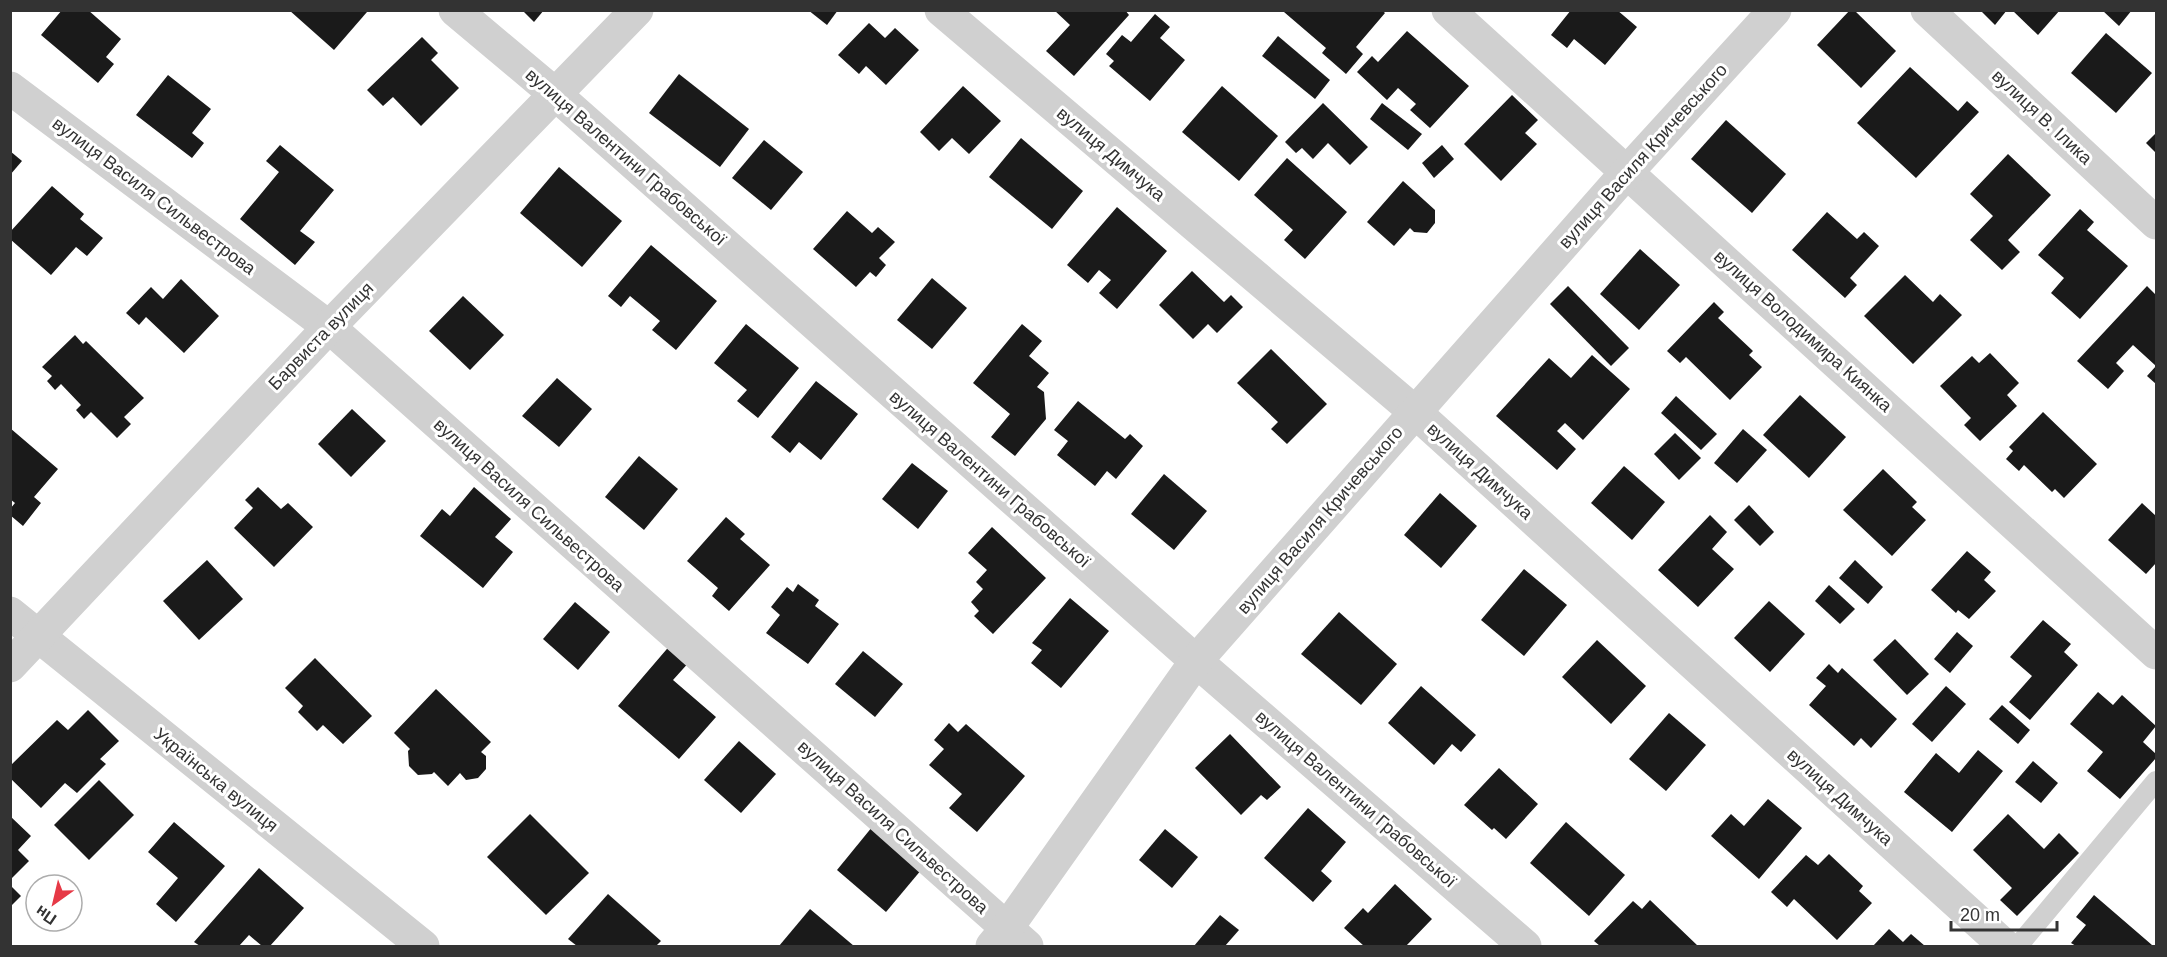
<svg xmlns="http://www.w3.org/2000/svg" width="2167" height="957" font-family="Helvetica,sans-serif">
<rect width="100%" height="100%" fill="#fff"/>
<g fill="#1a1a1a">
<polygon points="62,10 88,10 121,39 106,57 114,64 98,83 41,35"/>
<polygon points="289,10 366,10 367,12 334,50"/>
<polygon points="522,10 544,10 534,22"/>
<polygon points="808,10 838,10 827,25"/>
<polygon points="1054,10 1125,10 1129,15 1074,76 1046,51 1070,25"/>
<polygon points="1285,10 1382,10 1385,13 1356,47 1363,54 1346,74 1322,53 1326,48 1284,12"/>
<polygon points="1571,10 1617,10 1637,27 1605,65 1574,39 1567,48 1551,35"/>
<polygon points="1850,10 1854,10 1896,51 1861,88 1817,45"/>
<polygon points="1980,10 2007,10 1995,25"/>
<polygon points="2012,10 2060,10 2038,35"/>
<polygon points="2102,10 2132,10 2119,26"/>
<polygon points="1155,14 1170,27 1160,38 1185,60 1150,101 1109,66 1114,61 1106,54 1122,35 1131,42"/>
<polygon points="869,23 885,38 895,28 919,50 886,85 866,66 859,74 838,55"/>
<polygon points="1407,31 1469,86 1430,128 1410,110 1416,104 1398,88 1387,100 1357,72 1372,56 1378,62"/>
<polygon points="2106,33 2152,73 2116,113 2071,73"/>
<polygon points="1278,36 1330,80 1315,99 1262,56"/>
<polygon points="422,37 438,53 431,60 459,88 421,126 393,97 383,106 367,90"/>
<polygon points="1910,67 1958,111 1967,101 1979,112 1916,178 1857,123"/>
<polygon points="679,74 749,129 720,167 649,113"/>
<polygon points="168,75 211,109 192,133 204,143 192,158 136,115"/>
<polygon points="963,86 1001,121 969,154 952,138 939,151 920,132"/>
<polygon points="1222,86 1278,136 1239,181 1182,132"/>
<polygon points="1512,95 1538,120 1525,133 1537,144 1501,181 1464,144"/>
<polygon points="1323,103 1368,147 1350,165 1328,143 1313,159 1302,148 1296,153 1285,142"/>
<polygon points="1382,103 1422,134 1408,150 1370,119"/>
<polygon points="1726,120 1786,174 1752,213 1691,159"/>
<polygon points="2156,133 2156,153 2146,143"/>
<polygon points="1021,138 1083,191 1052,229 989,177"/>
<polygon points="764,140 803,172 771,210 732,178"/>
<polygon points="280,145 334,190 300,231 315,242 295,265 240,219 279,172 266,161"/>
<polygon points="1442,145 1454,159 1434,178 1422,163"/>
<polygon points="10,151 22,161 10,175"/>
<polygon points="2008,154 2051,195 2008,240 2020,252 2002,270 1970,240 1993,216 1970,194"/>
<polygon points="1287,158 1347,212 1305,259 1284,240 1293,230 1254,195"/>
<polygon points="559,167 622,221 582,267 520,213"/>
<polygon points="1403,181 1435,210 1435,223 1427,233 1414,232 1410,228 1394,246 1367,222"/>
<polygon points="52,186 84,214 80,219 103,238 87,256 76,247 51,275 10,239 10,232"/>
<polygon points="1117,207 1167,251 1117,309 1099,293 1111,280 1099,270 1088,283 1067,265"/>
<polygon points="2080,209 2094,222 2087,230 2128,266 2080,319 2051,293 2064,278 2038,255"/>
<polygon points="847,211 872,233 878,227 895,242 879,258 886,265 876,277 870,272 856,287 813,249"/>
<polygon points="1827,212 1857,239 1864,232 1879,246 1850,278 1857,285 1845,298 1792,250"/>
<polygon points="651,245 717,301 676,350 652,330 660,321 630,296 621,307 608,296"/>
<polygon points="1640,249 1680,285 1639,330 1600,294"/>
<polygon points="1192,271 1224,302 1231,295 1243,307 1217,333 1208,324 1193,339 1159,305"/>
<polygon points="1905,275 1933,302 1940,294 1962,315 1913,364 1864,316"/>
<polygon points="932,278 967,308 932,349 897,320"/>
<polygon points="181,279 219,316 184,353 146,317 139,325 126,313 151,287 163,299"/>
<polygon points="1568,286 1629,348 1611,366 1550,304"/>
<polygon points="2147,286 2156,295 2156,384 2147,376 2156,366 2133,345 2116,363 2124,371 2108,389 2077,361"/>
<polygon points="463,296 504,335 470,370 429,331"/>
<polygon points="1714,302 1724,312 1718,318 1753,351 1749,355 1762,367 1730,400 1686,357 1680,363 1667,351"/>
<polygon points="746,324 799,368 758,418 737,401 747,390 714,363"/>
<polygon points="1022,324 1042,341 1029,356 1049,373 1037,387 1044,392 1046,419 1015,456 991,437 1010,414 973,383"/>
<polygon points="75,335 83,344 86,341 144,398 124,417 131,424 117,438 91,412 84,419 76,410 81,405 61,384 55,390 47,381 52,376 42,367"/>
<polygon points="1271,349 1327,404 1287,444 1271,429 1278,422 1237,383"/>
<polygon points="1990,353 2019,383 2007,395 2017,406 1980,441 1964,425 1971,418 1940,386 1972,356 1979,363"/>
<polygon points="1592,355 1630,389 1583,440 1565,423 1557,431 1576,449 1557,470 1496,416 1549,358 1571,378"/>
<polygon points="557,378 592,409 559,447 522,416"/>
<polygon points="816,381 858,414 821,460 799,442 790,453 771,437"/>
<polygon points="1800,395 1846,437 1809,478 1763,435"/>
<polygon points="1676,396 1717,434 1701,450 1661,413"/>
<polygon points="1078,401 1125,439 1130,434 1143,446 1116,479 1107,471 1095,486 1057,455 1068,441 1054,430"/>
<polygon points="352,409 386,441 351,477 318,444"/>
<polygon points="2043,412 2097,464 2064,498 2055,489 2052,492 2024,465 2019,471 2006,459 2013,451 2009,447"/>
<polygon points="10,428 58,469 34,497 41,503 23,526 10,515 10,509 15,503 10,499"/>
<polygon points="1743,429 1767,450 1737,483 1714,463"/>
<polygon points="1675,433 1701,458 1679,480 1654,454"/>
<polygon points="639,456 678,489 644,530 605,497"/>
<polygon points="912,463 948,491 918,529 882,499"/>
<polygon points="1624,466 1665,502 1632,540 1591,503"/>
<polygon points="1883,469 1917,502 1912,507 1926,520 1892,556 1843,510"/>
<polygon points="1164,474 1207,511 1174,550 1131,514"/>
<polygon points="258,487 281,509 288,503 313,527 274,567 234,528 253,508 245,500"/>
<polygon points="474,487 511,519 495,537 513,552 483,588 420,536 442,509 450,516"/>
<polygon points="1440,493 1477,526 1441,568 1404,535"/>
<polygon points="2142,503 2156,516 2156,563 2146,574 2108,540"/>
<polygon points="1749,505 1774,532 1760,546 1734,520"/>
<polygon points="1710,515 1727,532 1712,549 1734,569 1698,607 1658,570"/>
<polygon points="726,517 745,534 740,539 770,565 729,611 712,596 718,588 687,561"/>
<polygon points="992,527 1046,578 993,634 974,616 979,611 971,602 983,589 976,582 987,570 968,553"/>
<polygon points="1967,551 1991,572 1984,580 1996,591 1969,619 1958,610 1956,613 1931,590"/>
<polygon points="207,560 243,599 199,640 163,601"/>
<polygon points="1855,560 1883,587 1868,604 1839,578"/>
<polygon points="1524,569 1567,605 1524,656 1481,620"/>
<polygon points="798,584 819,600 815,606 839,624 808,664 766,633 780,615 771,607 787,587 793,592"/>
<polygon points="1829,585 1855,609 1840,624 1815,601"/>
<polygon points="1070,598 1109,631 1061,688 1031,663 1042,650 1032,643"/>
<polygon points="1769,601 1805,634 1770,672 1734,638"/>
<polygon points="575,602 610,632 578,670 543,639"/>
<polygon points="1339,612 1397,664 1361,705 1301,654"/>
<polygon points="2043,620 2071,644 2064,652 2078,665 2030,720 2009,702 2032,676 2010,657"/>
<polygon points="1957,632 1973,646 1950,673 1934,659"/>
<polygon points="1895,639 1929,674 1907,695 1873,660"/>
<polygon points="1597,640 1646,686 1611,724 1562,677"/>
<polygon points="672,643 691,660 673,680 716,717 679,759 618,706"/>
<polygon points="863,651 903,684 875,717 835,684"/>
<polygon points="315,658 372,716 343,744 323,725 317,731 298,712 303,706 285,688"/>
<polygon points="1829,664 1838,673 1842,668 1897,719 1871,748 1861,738 1854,746 1809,705 1826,686 1816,678"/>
<polygon points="1421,686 1476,735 1461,752 1452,744 1434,765 1388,723"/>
<polygon points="1946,686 1966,704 1932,742 1912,724"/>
<polygon points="436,689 491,742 481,752 486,756 486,769 478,778 466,780 460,773 448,786 434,772 432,774 418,775 409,766 408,751 410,749 394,733"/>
<polygon points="2098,692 2113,705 2122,695 2156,726 2143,742 2156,754 2156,758 2120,799 2087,771 2103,752 2070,724"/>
<polygon points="2002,705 2030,730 2018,744 1989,719"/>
<polygon points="88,710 119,741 100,759 106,764 77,793 65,783 41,808 10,778 10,766 57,720 68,730"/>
<polygon points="1669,713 1706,745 1666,791 1629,759"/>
<polygon points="949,723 958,732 966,724 1025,776 977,832 949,808 962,794 929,765 944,749 934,740"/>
<polygon points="1230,734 1281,787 1267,800 1261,795 1241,815 1195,768"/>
<polygon points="739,741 776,774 741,813 704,780"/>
<polygon points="1978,750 2003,771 1952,832 1904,792 1936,753 1959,773"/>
<polygon points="2033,761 2058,783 2041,803 2015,782"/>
<polygon points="1499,768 1538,804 1506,839 1494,828 1492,830 1464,805"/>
<polygon points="99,780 134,815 89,860 54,825"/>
<polygon points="1768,799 1802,828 1759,879 1711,836 1731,814 1744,826"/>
<polygon points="1308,808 1346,842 1321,871 1332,881 1313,902 1264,858"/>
<polygon points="530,814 589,873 546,915 487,857"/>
<polygon points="2008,814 2044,849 2059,833 2079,853 2017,916 2000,900 2012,888 1973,850"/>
<polygon points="10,816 31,836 18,850 29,861 10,880"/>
<polygon points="877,821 927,863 886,912 837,870"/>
<polygon points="174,822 225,866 176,922 156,904 178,878 148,852"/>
<polygon points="1566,822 1625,875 1589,916 1530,863"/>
<polygon points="1165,829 1198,857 1172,888 1139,860"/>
<polygon points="1829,854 1863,886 1859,891 1872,903 1837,940 1794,899 1787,907 1771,892 1806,855 1818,865"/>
<polygon points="259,868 304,908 270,946 262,946 249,935 239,946 200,946 194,942"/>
<polygon points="1395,884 1432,919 1406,946 1364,946 1344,928 1363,908 1368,913"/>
<polygon points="10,885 21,896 10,907"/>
<polygon points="608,894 661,941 656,946 577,946 568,939"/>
<polygon points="2094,895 2152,945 2150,946 2076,946 2071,943 2086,925 2076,917"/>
<polygon points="1650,900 1698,946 1600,946 1594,941 1633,901 1642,909"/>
<polygon points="810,909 854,946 779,946"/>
<polygon points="1220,915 1239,930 1225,946 1194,946"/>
<polygon points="1889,929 1903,942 1911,934 1925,946 1873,946"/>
</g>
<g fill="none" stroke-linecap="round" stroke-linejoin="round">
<polyline stroke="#d0d0d0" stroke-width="20" points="2018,946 2156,781"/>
<g stroke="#d0d0d0" stroke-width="33">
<polyline points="455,10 555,94 1196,661 1525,946"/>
<polyline points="941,10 1415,412 2005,946"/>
<polyline points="1448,10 2156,653"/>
<polyline points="1927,10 2156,223"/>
<polyline points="10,88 329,327 1027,946"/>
<polyline points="10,613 423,946"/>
<polyline points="10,666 329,327 637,10"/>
<polyline points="992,946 1007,928 1196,661 1627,172 1775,10"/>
</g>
</g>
<g text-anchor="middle" stroke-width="6" stroke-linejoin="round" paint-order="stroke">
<g font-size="18" fill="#333" stroke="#fff">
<text transform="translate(2042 117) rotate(43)" y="6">вулиця В. Ілика</text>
<text transform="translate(1111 154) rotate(40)" y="6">вулиця Димчука</text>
<text transform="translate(1643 156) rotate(-48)" y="6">вулиця Василя Кричевського</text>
<text transform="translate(626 157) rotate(41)" y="6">вулиця Валентини Грабовської</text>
<text transform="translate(154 196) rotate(37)" y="6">вулиця Василя Сильвестрова</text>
<text transform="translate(1803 331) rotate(42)" y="6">вулиця Володимира Киянка</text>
<text transform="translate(321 336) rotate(-46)" y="6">Барвиста вулиця</text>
<text transform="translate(1480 471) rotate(42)" y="6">вулиця Димчука</text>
<text transform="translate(990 479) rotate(41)" y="6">вулиця Валентини Грабовської</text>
<text transform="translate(529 505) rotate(42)" y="6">вулиця Василя Сильвестрова</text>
<text transform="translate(1320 520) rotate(-49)" y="6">вулиця Василя Кричевського</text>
<text transform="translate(216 780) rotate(39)" y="6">Українська вулиця</text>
<text transform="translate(1840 797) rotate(42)" y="6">вулиця Димчука</text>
<text transform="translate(1356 799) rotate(41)" y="6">вулиця Валентини Грабовської</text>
<text transform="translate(893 827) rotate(42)" y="6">вулиця Василя Сильвестрова</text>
</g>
</g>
<rect width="2167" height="957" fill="none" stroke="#333333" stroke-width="24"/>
<g transform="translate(54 903) rotate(214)"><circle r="28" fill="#ffffff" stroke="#adadad" stroke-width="1.5"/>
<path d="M0-4.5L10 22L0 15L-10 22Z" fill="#e63946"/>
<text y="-9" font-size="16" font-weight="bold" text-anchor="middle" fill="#333333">Пн</text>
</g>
<path d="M1951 921v9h106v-9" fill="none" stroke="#333333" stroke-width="3"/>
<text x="1960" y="921" font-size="18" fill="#333333" stroke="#ffffff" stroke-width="4.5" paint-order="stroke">20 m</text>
</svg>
